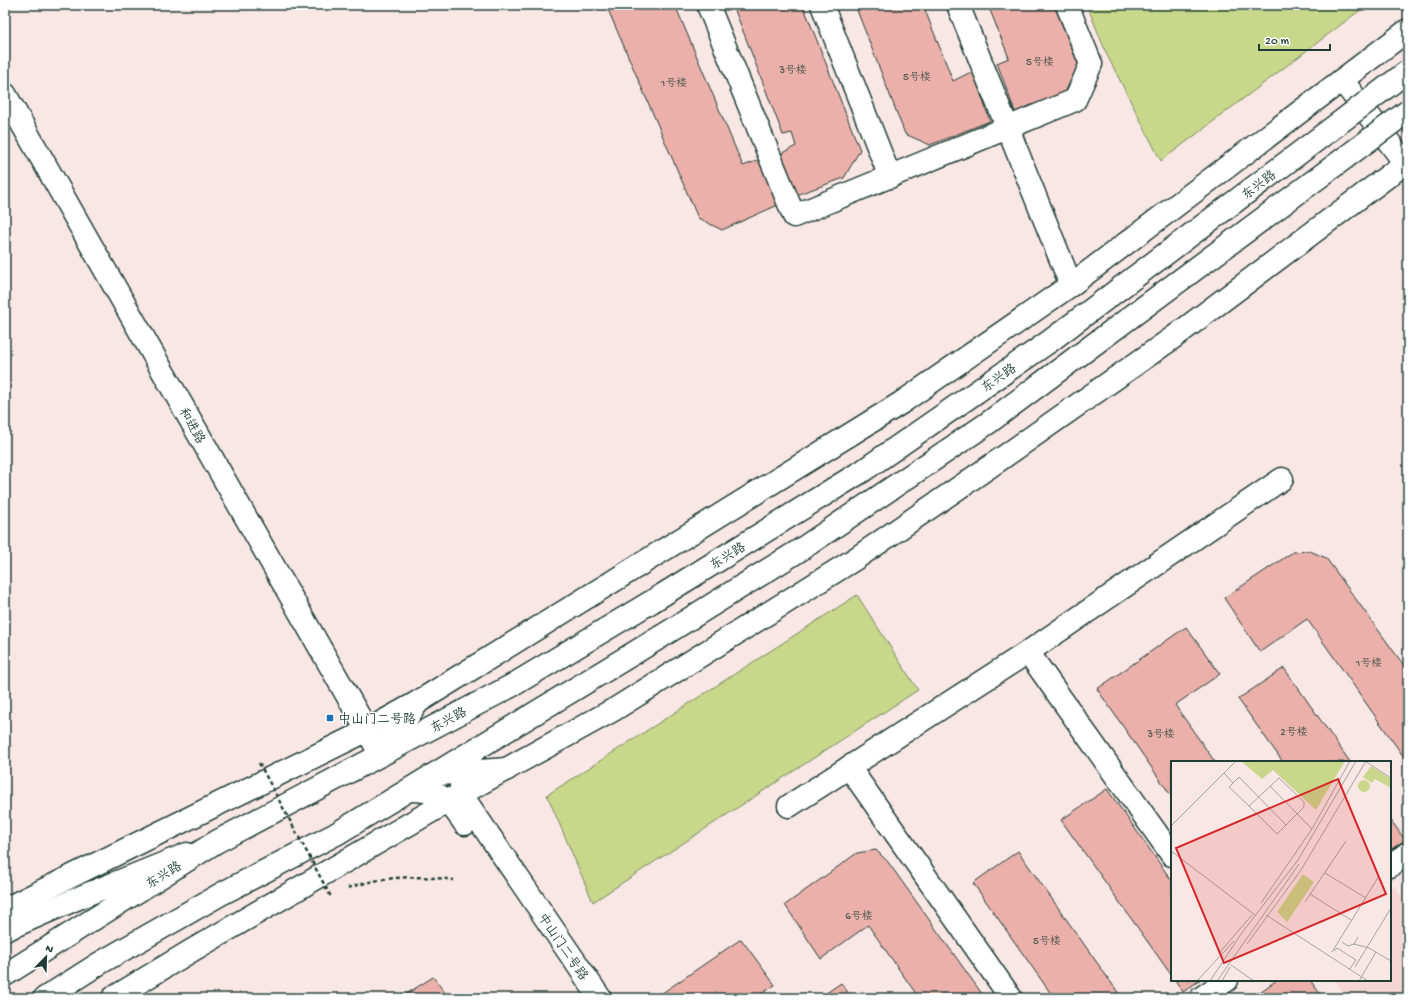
<svg xmlns="http://www.w3.org/2000/svg" width="1413" height="1003" font-family="'Gochi Hand','LXGW WenKai TC',sans-serif">
<rect width="100%" height="100%" fill="#f9e7e6"/>
<filter id="ink" filterUnits="userSpaceOnUse"><feTurbulence type="fractalNoise" baseFrequency=".025" numOctaves="2"/><feDisplacementMap in="SourceGraphic" scale="8" xChannelSelector="R" yChannelSelector="G"/><feConvolveMatrix kernelMatrix="1 2 1 2 8 2 1 2 1" color-interpolation-filters="sRGB"/></filter>
<g filter="url(#ink)">
<polygon fill="#f5d6d4" points="1394,886 1408,905 1408,998 1347,998 1334,980 1390,980 1390,889"/>
<g fill="#c9d78b" stroke="#748a60">
<polygon points="1087,5 1367,5 1161,161 1107,55"/>
<polygon points="857,595 918,690 593,902 547,795"/>
</g>
<g fill="#ebb0aa" stroke="#1f3d34">
<polygon points="606,5 675,5 743,166 759,160 778,205 722,230 698,218"/>
<polygon points="733,5 803,5 860,150 844,178 796,195 778,155 796,146 792,133 783,135"/>
<polygon points="855,5 923,5 953,81 973,71 990,121 930,145 905,134"/>
<polygon points="988,5 1054,5 1078,64 1076,88 1015,112 997,63 1009,58"/>
<polygon points="1310,551 1326,558 1408,671 1408,763 1307,619 1260,652 1224,598 1293,552"/>
<polygon points="1186,627 1220,674 1175,705 1215,762 1172,762 1172,797 1097,689"/>
<polygon points="1284,668 1350,762 1283,762 1238,699"/>
<polygon points="1107,789 1172,881 1172,976 1061,820"/>
<polygon points="1390,819 1405,840 1390,850"/>
<polygon points="876,850 888,862 985,998 919,998 868,925 821,959 785,905 857,853"/>
<polygon points="1018,851 1122,998 1054,998 973,883"/>
<polygon points="741,939 775,985 755,998 655,998"/>
<polygon points="433,977 449,998 400,998"/>
<polygon points="1175,980 1200,980 1183,992"/>
<polygon points="1277,980 1310,980 1323,998 1251,998"/>
<polygon points="841,983 852,998 819,998"/>
</g>
<g fill="none" stroke-linecap="round" stroke-linejoin="round">
<defs>
<g id="minor">
<polyline points="708,5 794,216 1075,100 1091,64 1067,5"/>
<polyline points="822,5 890,177"/>
<polyline points="958,5 1071,285"/>
<polyline points="1342,80 1405,163"/>
<polyline points="5,94 381,755"/>
<polyline points="1028,652 1172,855"/>
<polyline points="849,767 1011,998"/>
<polyline points="789,806 1028,652 1282,479"/>
<polyline points="1390,866 1408,853"/>
<polyline points="5,909 366,731 418,702 901,403 1071,285 1408,30"/>
<polyline points="113,998 191,951 461,794 615,709 855,559 1005,456 1174,337 1408,161"/>
<polyline points="1201,998 1227,980"/>
</g>
<g id="tertiary">
<path d="M471 756C463 768 460 780 461 794L600 998"/>
<path d="M409 790C441 790 447 798 465 824"/>
</g>
<polyline id="primary" points="5,930 83,896 187,854"/>
<g id="trunk">
<polyline points="384,751 418,702"/>
<polyline points="439,774 507,769"/>
<polyline points="5,975 216,842 513,685 651,602"/>
<polyline points="45,998 100,963 221,894 336,834 662,636"/>
</g>
</defs>
<use href="#minor" stroke="#1f3d34" stroke-width="25"/>
<use href="#tertiary" stroke="#1f3d34" stroke-width="25"/>
<use href="#primary" stroke="#1f3d34" stroke-width="25"/>
<use href="#trunk" stroke="#1f3d34" stroke-width="25"/>
<path stroke="#1f3d34" stroke-width="2.5" stroke-dasharray="4 3" stroke-linecap="butt" d="M348 888C383 876 418 875 454 880"/>
<use href="#minor" stroke="#fff" stroke-width="22"/>
<use href="#tertiary" stroke="#fff" stroke-width="22"/>
<use href="#primary" stroke="#fff" stroke-width="22"/>
<use href="#trunk" stroke="#fff" stroke-width="22"/>
<defs>
<g id="trunk-bridge">
<polyline points="651,602 864,470 1050,341 1408,71"/>
<polyline points="662,636 800,550 988,423 1408,111"/>
</g>
</defs>
<use href="#trunk-bridge" stroke="#1f3d34" stroke-width="25" stroke-linecap="butt"/>
<polyline stroke="#1f3d34" stroke-width="2.5" stroke-dasharray="4 3" stroke-linecap="butt" points="259,763 331,897"/>
<use href="#trunk-bridge" stroke="#fff" stroke-width="22"/>
</g>
</g>
<rect fill="#1f6fb2" stroke="#fff" stroke-width="1.5" x="326" y="714" width="8" height="8" rx="2"/>
<g text-anchor="middle" stroke-width="3" stroke-linejoin="round" paint-order="stroke">
<g font-size="11" fill="#525a52">
<text x="1040" y="65">5号楼</text>
<text x="793" y="73">3号楼</text>
<text x="917" y="80">5号楼</text>
<text x="674" y="86">1号楼</text>
<text x="1369" y="666">1号楼</text>
<text x="1294" y="735">2号楼</text>
<text x="1161" y="737">3号楼</text>
<text x="859" y="919">6号楼</text>
<text x="1047" y="944">5号楼</text>
</g>
<g font-size="13" fill="#1f3d34" stroke="#fff">
<text transform="translate(1258 184) rotate(-37)" y="5">东兴路</text>
<text transform="translate(998 377) rotate(-35)" y="5">东兴路</text>
<text transform="translate(193 425) rotate(60)" y="5">和进路</text>
<text transform="translate(727 555) rotate(-32)" y="5">东兴路</text>
<text transform="translate(448 719) rotate(-28)" y="5">东兴路</text>
<text transform="translate(163 874) rotate(-32)" y="5">东兴路</text>
<text transform="translate(564 946) rotate(56)" y="5">中山门二号路</text>
</g>
<g font-size="13" fill="#1f3d34" stroke="#fff" text-anchor="start">
<text x="338" y="723">中山门二号路</text>
</g>
</g>
<g transform="translate(1171 761)">
<rect width="220" height="220" fill="#f9e7e6"/>
<path d="M70 0H174L145 49 102 9 91 18ZM200 5 220 18V27L204 18 201 22 192 16ZM187 25a6 6 0 1 1 12 0a6 6 0 1 1-12 0ZM132 113 143 121 116 161 106 151Z" fill="#c9d78b"/>
<path fill="none" stroke="#a2a39f" stroke-width="1" d="M194 0 220 17M53 12 62 22 58 26 78 45 106 73 133 46V41L108 17 78 45M62 22 68 16 115 64M99 25 141 68M0 65 65 0M0 90 84 154M154 112 195 137M139 133 180 159M134 141 175 80M90 142 141 68 179 0M95 154 197 220M187 176 183 183 198 187 220 200M171 181 177 185 183 183M76 183 130 109 195 0M163 190 166 187 185 199 178 209M49 191 81 154M161 191 208 115M60 204 83 220M184 206 220 147M26 220 63 180M39 220 70 173 127 99 185 0M46 220 128 103M51 220 59 206M188 220 205 191"/>
<path fill="#d62828" fill-opacity="0.15" stroke="#d62828" stroke-width="2" d="M167 18 215 133 53 202 5 87Z"/>
<rect width="220" height="220" fill="none" stroke="#1f3d34" stroke-width="2"/>
</g>
<rect width="1413" height="1003" fill="none" stroke="#fff" stroke-width="20"/>
<rect x="10" y="10" width="1393" height="983" fill="none" stroke="#1f3d34" stroke-width="1.5" filter="url(#ink)"/>
<g transform="translate(46 957) rotate(23)" stroke="#ffffff" stroke-width="3" paint-order="stroke">
<path d="M0-3L7 15L0 10L-7 15Z" fill="#1f3d34"/>
<text y="-6" font-size="11" font-weight="bold" text-anchor="middle" fill="#1f3d34">N</text>
</g>
<path d="M1259 44v6h71v-6" fill="none" stroke="#1f3d34" stroke-width="2"/>
<text x="1265" y="44" font-size="12" fill="#1f3d34" stroke="#ffffff" stroke-width="3" paint-order="stroke">20 m</text>
</svg>
